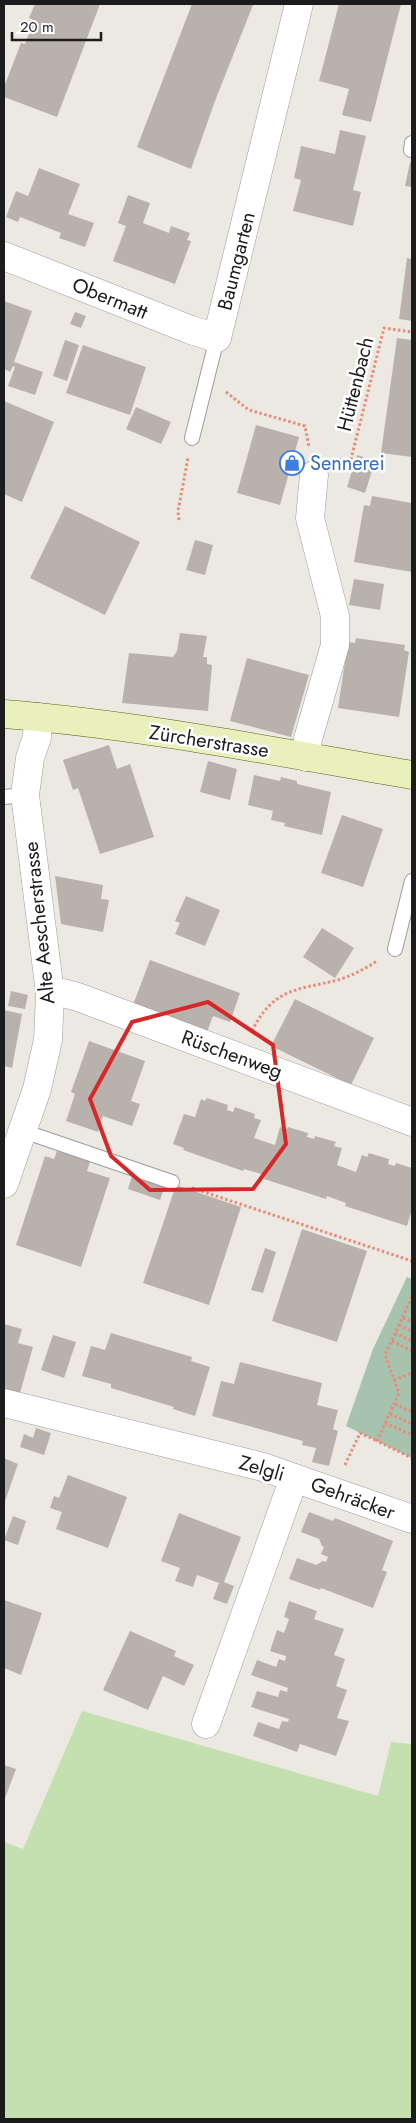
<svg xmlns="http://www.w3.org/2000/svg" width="416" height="2123" font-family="Jost,sans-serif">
<rect width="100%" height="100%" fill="#ece9e3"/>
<polygon fill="#c3e0ae" points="82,1711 378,1796 391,1742 412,1744 412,2119 4,2119 4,1842 23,1849"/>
<polygon fill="#a7c2ad" points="407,1277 412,1279 412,1458 346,1426 373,1349"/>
<g fill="#b9b2ac">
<polygon points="35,4 100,4 57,117 4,97 4,87 21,43 25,44 34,20 29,18"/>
<polygon points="192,4 253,5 215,101 191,169 137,147"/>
<polygon points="339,4 401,4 371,122 342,115 349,89 319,81"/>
<polygon points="340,130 366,136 353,190 361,192 353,226 293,211 301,180 294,178 301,146 335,154"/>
<polygon points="410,162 412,163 412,187 405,186"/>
<polygon points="39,168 80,184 68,214 94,223 85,247 59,238 61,233 20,217 18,222 6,217 16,191 28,196"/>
<polygon points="128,195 150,203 143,223 169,233 171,226 190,233 187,240 191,241 175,284 113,261 126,226 118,223"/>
<polygon points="407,258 412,259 412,321 399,319"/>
<polygon points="4,301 32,311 14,362 43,372 35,395 8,386 15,367 13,366 10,372 4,369"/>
<polygon points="75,312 86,316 81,328 70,324"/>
<polygon points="397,338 412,340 412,457 381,453"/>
<polygon points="65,340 79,345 67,381 53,376"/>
<polygon points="83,345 146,367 130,415 66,393"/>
<polygon points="4,401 54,422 22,502 4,494"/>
<polygon points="136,407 171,422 161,444 126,429"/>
<polygon points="256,425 299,437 280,505 237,493"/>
<polygon points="357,455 375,461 365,493 347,487"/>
<polygon points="372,496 412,503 412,572 354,562 364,505 370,506"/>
<polygon points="65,506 140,542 105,615 30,578"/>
<polygon points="195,540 213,545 205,575 186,570"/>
<polygon points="354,579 384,584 380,610 349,605"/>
<polygon points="180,633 207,636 203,657 207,657 207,664 212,665 208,711 122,703 129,653 173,657 177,651"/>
<polygon points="356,638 405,645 404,650 409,652 399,717 338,708 348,642 355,643"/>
<polygon points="247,658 309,675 291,737 230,721"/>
<polygon points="109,745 117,769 130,764 154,837 100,854 78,788 73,790 63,760"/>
<polygon points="208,761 237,769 230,800 200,792"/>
<polygon points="254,775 280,781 281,777 297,781 297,784 331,792 322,835 284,826 285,823 271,820 273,811 248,805"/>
<polygon points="342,815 383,829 363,887 321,873"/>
<polygon points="55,876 103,885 101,899 109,900 103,932 61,924"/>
<polygon points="186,896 220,910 205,946 175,934 180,923 175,921"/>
<polygon points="322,928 354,948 335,978 303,957"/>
<polygon points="150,960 240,993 230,1022 213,1016 207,1032 133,1005"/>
<polygon points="11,991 28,995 25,1009 8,1006"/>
<polygon points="295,999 374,1038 351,1085 271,1046"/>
<polygon points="4,1010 22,1014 12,1068 4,1066"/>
<polygon points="89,1041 145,1061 131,1101 140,1104 132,1126 103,1116 98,1132 66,1121 75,1094 71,1092"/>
<polygon points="207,1098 228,1105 227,1110 233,1112 235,1107 255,1114 254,1118 261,1120 254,1138 275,1145 280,1127 287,1129 288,1127 308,1133 307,1137 314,1139 315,1136 336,1142 334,1146 342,1148 337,1165 356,1172 362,1155 367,1157 369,1153 389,1159 388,1164 395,1166 396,1163 412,1168 412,1209 407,1226 345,1206 346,1203 327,1196 326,1199 264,1179 265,1175 244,1169 243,1171 183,1150 184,1148 173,1144 184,1114 195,1117 201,1099 205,1101"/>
<polygon points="59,1146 92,1156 87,1171 110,1178 81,1267 16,1245 45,1156 54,1159"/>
<polygon points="132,1176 165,1186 160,1200 128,1189"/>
<polygon points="176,1185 241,1207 209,1305 143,1283"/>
<polygon points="302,1229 367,1251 337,1342 272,1321"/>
<polygon points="265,1248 276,1252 263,1293 251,1290"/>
<polygon points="4,1324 22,1329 18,1343 33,1347 20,1393 4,1389"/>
<polygon points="111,1333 192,1357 191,1361 210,1367 195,1416 173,1409 174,1407 111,1388 111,1384 82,1376 91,1346 105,1350"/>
<polygon points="53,1335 76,1342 64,1378 41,1370"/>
<polygon points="240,1362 322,1383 317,1405 338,1410 333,1429 338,1431 329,1466 312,1462 316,1448 302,1445 303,1441 212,1416 221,1381 234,1384"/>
<polygon points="36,1428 51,1433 44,1455 20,1447 24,1434 33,1438"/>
<polygon points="4,1458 18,1464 4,1504"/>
<polygon points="68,1475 127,1497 108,1548 56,1529 62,1512 50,1508 54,1496 59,1498"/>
<polygon points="309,1512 333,1521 335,1518 393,1541 382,1570 387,1572 373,1608 321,1588 320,1590 289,1579 297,1558 316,1565 323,1561 326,1562 328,1557 321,1554 324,1547 322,1546 319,1539 301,1532"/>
<polygon points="179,1513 241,1537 224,1582 234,1586 227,1604 213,1599 219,1583 197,1575 193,1587 175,1581 180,1568 161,1561"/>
<polygon points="13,1516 26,1521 18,1545 4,1540"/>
<polygon points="4,1600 42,1613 21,1675 4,1668"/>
<polygon points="289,1601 317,1611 314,1619 344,1629 334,1655 345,1659 336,1686 347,1690 337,1718 349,1721 336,1756 300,1744 297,1752 253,1736 258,1722 279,1729 282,1721 288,1722 289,1719 251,1707 257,1691 278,1697 280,1690 287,1692 288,1688 251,1675 257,1660 276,1667 279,1659 285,1661 286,1656 270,1651 277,1630 284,1633 289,1619 284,1617"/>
<polygon points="130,1631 176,1651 174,1656 194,1665 184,1686 163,1676 148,1710 103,1690"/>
<polygon points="4,1765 16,1769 4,1801"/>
</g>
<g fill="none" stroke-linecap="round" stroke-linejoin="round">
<defs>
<g id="lane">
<polyline points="411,150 412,143"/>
<polyline points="192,438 217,338"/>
<polyline points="4,797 25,795"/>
<polyline points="395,949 412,881"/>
<polyline points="23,1131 172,1182"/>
</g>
<g id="street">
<polyline points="4,256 191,330 217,338 299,4"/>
<polyline points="306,757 308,739 335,645 335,616 310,518 314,475"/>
<polyline points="50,993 63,993 78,997 412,1122"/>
<polyline points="4,1184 37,1089 48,1040 50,993 25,795 30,758 37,737 38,717"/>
<polyline points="4,1403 263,1467 294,1478 206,1724"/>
<polyline points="294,1478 412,1519"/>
</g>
<path id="secondary" d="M4 714C141 725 277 752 412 775"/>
</defs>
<use href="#lane" stroke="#9d9d9d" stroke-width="16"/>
<use href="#street" stroke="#9d9d9d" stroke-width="29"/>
<use href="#secondary" stroke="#546312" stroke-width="29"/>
<g stroke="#e78c78" stroke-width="3" stroke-dasharray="2.5 2.5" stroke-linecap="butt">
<polyline points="226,392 249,410 305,426 309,447"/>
<polyline points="339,459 350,463 384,328 412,332"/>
<polyline points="179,520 178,511 188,458"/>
<path d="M252 1031C273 988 297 990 338 980 351 976 365 969 377 961"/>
<polyline points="192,1188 412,1261"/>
<polyline points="412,1297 385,1355 399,1393 377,1441 412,1458"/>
<polyline points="403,1318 412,1322"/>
<polyline points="399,1325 412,1332"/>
<polyline points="395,1333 412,1341"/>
<polyline points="392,1341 412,1351"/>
<polyline points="394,1380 412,1373"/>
<polyline points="395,1404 412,1412"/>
<polyline points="390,1414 412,1424"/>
<polyline points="385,1423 412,1435"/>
<polyline points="345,1465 360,1433 377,1441"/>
</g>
<use href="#lane" stroke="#fff" stroke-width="14"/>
<use href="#street" stroke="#fff" stroke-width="28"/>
<use href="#secondary" stroke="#eaf0bc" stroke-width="28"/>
</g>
<path fill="none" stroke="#d62828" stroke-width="4" stroke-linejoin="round" d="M208 1002 273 1045 286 1144 253 1189 150 1190 111 1156 90 1099 132 1022Z"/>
<defs>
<symbol id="shop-ring" viewBox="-11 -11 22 22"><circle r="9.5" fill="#fff" stroke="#3f7fe0" stroke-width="1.5"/><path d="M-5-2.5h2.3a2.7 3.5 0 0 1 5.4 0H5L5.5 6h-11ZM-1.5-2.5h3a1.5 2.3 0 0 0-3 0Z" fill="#3f7fe0"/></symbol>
</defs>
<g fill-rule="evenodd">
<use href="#shop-ring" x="278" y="449" width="28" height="28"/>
</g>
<g text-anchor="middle" stroke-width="5" stroke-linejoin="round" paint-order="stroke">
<g font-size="20" fill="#1c1c1c" stroke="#fff">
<text transform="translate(236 261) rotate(-76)" y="7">Baumgarten</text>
<text transform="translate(110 298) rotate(22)" y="7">Obermatt</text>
<text transform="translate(355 384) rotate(-76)" y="7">Hüttenbach</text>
<text transform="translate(209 741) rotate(9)" y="7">Zürcherstrasse</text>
<text transform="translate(39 923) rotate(-96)" y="7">Alte Aescherstrasse</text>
<text transform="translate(232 1054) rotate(20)" y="7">Rüschenweg</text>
<text transform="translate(262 1468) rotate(16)" y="7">Zelgli</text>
<text transform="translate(353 1498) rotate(20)" y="7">Gehräcker</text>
</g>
<g font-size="20" fill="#366cbe" stroke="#fff" text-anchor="start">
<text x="310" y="470">Sennerei</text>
</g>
</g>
<rect width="416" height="2123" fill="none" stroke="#1c1c1c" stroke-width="10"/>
<path d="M12 32v8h89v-8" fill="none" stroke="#1c1c1c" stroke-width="2.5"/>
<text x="20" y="32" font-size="15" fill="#1c1c1c" stroke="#ffffff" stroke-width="4" paint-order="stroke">20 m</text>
</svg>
